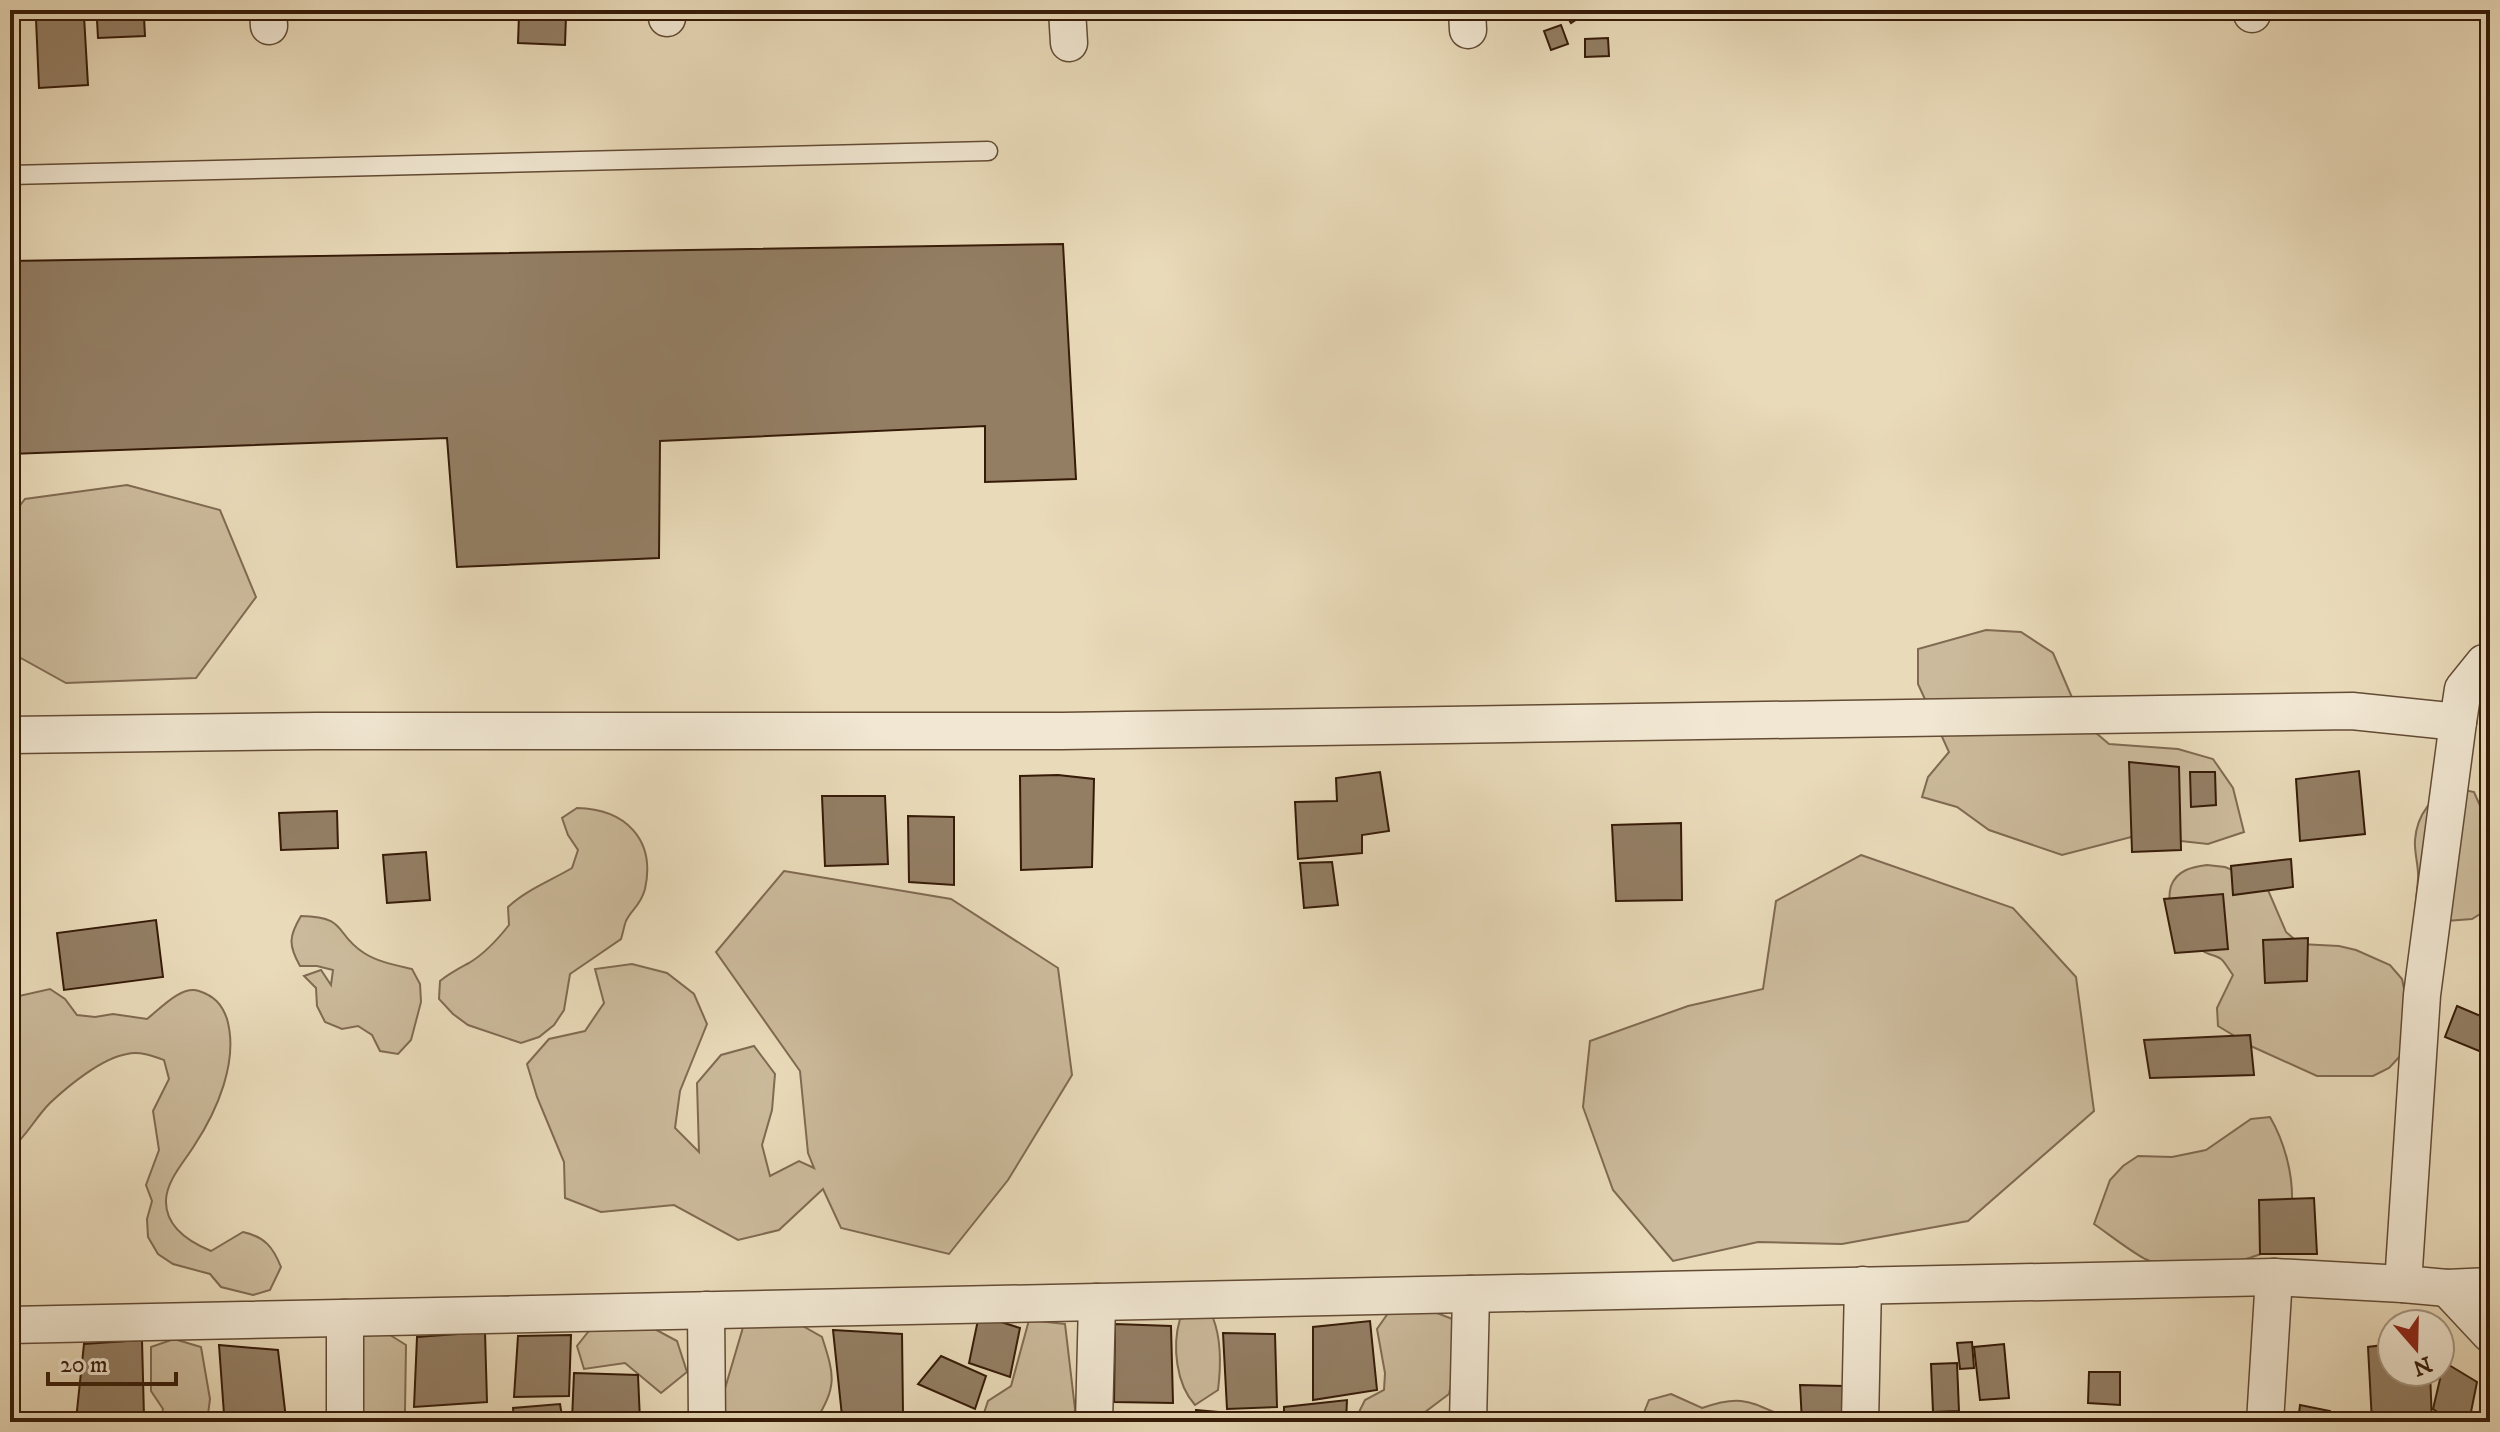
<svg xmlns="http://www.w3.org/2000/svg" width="2500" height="1432" font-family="'IM FELL DW Pica',serif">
<rect width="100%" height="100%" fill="#e9dab9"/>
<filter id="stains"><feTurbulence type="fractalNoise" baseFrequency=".0025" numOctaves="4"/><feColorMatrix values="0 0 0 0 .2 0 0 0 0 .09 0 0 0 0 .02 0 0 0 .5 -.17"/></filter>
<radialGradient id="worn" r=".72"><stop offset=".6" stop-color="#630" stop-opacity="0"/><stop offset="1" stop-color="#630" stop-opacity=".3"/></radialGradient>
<g fill="#cbba9b" stroke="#806a52" stroke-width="2">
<polygon points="127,485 220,510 256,597 196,678 66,683 10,652 10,518 25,499"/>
<polygon points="1986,630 2021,632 2053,653 2082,721 2109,744 2178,749 2213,759 2233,788 2244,832 2208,844 2135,836 2062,855 1989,830 1957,807 1922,797 1928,777 1949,752 1918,684 1918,649"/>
<path d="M2455 788 2474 792 2490 828V908L2472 919 2433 922 2417 930C2413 911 2417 897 2418 879 2419 866 2414 853 2415 840 2417 815 2432 794 2455 788Z"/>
<path d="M577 808C625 809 656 839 645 889 640 907 632 908 626 921 624 926 623 933 621 939L570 974 564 1010 554 1025 539 1037 521 1043 468 1025 453 1014 439 999 440 981C450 973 458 969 469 963 484 954 498 939 509 925L508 907C526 890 550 881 572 868L578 850 568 835 562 818Z"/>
<polygon points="1861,855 2013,908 2076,977 2094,1111 1968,1221 1842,1244 1758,1242 1673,1261 1613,1190 1583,1107 1590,1041 1688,1006 1763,989 1776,901"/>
<path d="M2207 865 2225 867 2265 883 2286 932 2300 944 2339 946 2356 950 2390 965 2402 979 2406 998 2403 1053 2389 1068 2373 1076H2317L2253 1047 2218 1026 2217 1008 2233 975C2229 970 2225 962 2221 959 2216 955 2208 955 2203 951 2183 939 2164 909 2171 886 2177 870 2192 867 2207 865Z"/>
<polygon points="784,871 951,899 1058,968 1072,1075 1008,1180 949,1254 841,1228 823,1189 779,1230 738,1240 674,1205 601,1212 565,1198 564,1162 537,1097 527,1064 549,1039 585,1031 604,1003 595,969 632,964 667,973 694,994 707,1024 680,1091 675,1128 699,1152 697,1083 721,1055 754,1046 775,1074 772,1110 762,1145 770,1176 799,1161 814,1168 808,1153 800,1071 716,952"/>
<path d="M301 916C349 917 333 933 364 953 378 962 395 965 412 969L420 984 421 1002 411 1040 398 1054 380 1051 372 1035 358 1026 342 1029 325 1022 317 1006 316 988 304 976 321 970 331 985 333 970 317 966H300C288 945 289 936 301 916Z"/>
<path d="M50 989 65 999 77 1015 95 1017 113 1014 147 1019C160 1009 181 985 199 991 214 996 222 1004 227 1019 239 1061 217 1111 194 1146 184 1162 167 1180 166 1200 165 1227 189 1242 211 1251L243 1232C265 1237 273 1247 281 1267L270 1290 253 1295 221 1287 210 1274 173 1264 158 1254 148 1237 147 1219 152 1201 146 1185 159 1150 153 1111 169 1079 164 1060C153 1056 140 1051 127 1054 102 1058 68 1086 50 1103 35 1118 26 1137 10 1150V998Z"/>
<path d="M2270 1117C2284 1141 2293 1173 2292 1202 2292 1215 2286 1231 2282 1245 2246 1263 2183 1278 2145 1259 2127 1249 2110 1235 2094 1224L2110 1180 2123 1166 2138 1156 2172 1157 2206 1150 2251 1119Z"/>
<polygon points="1406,1301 1455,1320 1456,1363 1449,1394 1425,1412 1396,1419 1394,1422 1354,1422 1365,1400 1384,1390 1385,1373 1377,1329 1391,1309"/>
<path d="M1197 1315 1213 1318C1222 1341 1221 1366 1218 1390L1195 1405C1176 1384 1172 1346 1180 1319Z"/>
<polygon points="1029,1320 1065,1324 1075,1409 1074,1422 981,1422 988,1401 1011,1386"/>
<path d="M794 1321 822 1337C835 1377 837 1386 815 1422H723L721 1402 744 1324Z"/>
<polygon points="374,1325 406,1345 405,1412 410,1422 360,1422 352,1327"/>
<polygon points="592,1327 651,1327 677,1341 687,1372 661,1393 625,1363 584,1369 577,1346"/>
<polygon points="174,1339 201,1347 210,1399 207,1422 160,1422 163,1409 151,1391 151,1347"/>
<path d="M1671 1394 1702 1408C1744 1393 1751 1403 1790 1419L1793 1422H1644L1643 1415 1649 1400Z"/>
</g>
<g fill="#937e64" stroke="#361b08" stroke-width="2">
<polygon points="1563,10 1584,10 1586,13 1571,23"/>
<polygon points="519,14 566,16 565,45 518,43"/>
<polygon points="84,16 88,85 39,88 36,19"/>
<polygon points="144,17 145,36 98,38 97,20"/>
<polygon points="1561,25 1568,44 1551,50 1544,31"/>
<polygon points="1608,38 1609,56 1585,57 1585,39"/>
<polygon points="1063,244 1076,479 985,482 985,426 660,441 659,558 457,567 447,438 10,454 10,261"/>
<polygon points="2129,762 2179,767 2181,850 2132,852"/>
<polygon points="2359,771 2365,834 2300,841 2296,779"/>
<polygon points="1380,772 1389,831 1362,835 1362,853 1298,859 1295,802 1337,801 1336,778"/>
<polygon points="2190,772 2215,772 2216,805 2191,807"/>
<polygon points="1058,775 1094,779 1092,867 1021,870 1020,776"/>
<polygon points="2490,789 2490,810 2481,804"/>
<polygon points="822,796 885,796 888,864 825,866"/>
<polygon points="337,811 338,848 281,850 279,813"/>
<polygon points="908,816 954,817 954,885 909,882"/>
<polygon points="1681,823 1682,900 1616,901 1612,825"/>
<polygon points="426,852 430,900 387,903 383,855"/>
<polygon points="2291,859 2293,887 2233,895 2231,866"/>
<polygon points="1332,862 1338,905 1304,908 1300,863"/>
<polygon points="2223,894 2228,949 2175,953 2164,899"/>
<polygon points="156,920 163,977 64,990 57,933"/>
<polygon points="2308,938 2307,981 2265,983 2263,940"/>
<polygon points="2457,1006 2490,1020 2490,1040 2484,1053 2445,1037"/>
<polygon points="2250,1035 2254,1075 2150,1078 2144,1040"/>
<polygon points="2314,1198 2317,1254 2260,1254 2259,1200"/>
<polygon points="979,1315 1020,1328 1010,1377 969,1363"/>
<polygon points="1370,1321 1377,1390 1313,1400 1313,1327"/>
<polygon points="1115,1324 1171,1326 1173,1403 1114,1402"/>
<polygon points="833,1330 902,1334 903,1413 842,1416"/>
<polygon points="485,1332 487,1402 414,1407 417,1337"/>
<polygon points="1223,1333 1275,1334 1277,1407 1227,1409"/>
<polygon points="571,1335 569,1396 514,1397 518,1336"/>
<polygon points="142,1340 144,1417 76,1420 84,1344"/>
<polygon points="1972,1342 1974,1368 1960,1369 1957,1343"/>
<polygon points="2004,1344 2009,1398 1980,1400 1974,1347"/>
<polygon points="2392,1344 2392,1372 2430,1372 2432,1422 2372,1422 2368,1347"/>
<polygon points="219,1345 278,1350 286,1419 224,1414"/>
<polygon points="941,1356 986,1376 975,1409 918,1384"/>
<polygon points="2444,1362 2477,1382 2469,1422 2453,1422 2433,1409"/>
<polygon points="1957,1363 1959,1411 1933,1412 1931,1364"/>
<polygon points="2089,1372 2120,1372 2120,1405 2088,1403"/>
<polygon points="574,1373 638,1375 640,1421 572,1420"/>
<polygon points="1800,1385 1845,1386 1846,1422 1802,1422"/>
<polygon points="1347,1400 1346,1422 1284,1422 1284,1407"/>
<polygon points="560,1404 563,1422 514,1422 513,1408"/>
<polygon points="2300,1405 2330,1411 2330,1422 2298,1422"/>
<polygon points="1196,1410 1252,1415 1251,1422 1195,1422"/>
<polygon points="2096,1413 2141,1414 2140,1422 2096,1422"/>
<polygon points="2046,1416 2069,1418 2069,1422 2045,1422"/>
<polygon points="431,1420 485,1422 431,1422"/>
</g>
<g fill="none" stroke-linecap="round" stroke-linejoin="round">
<defs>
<polyline id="service" points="10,175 988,151"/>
<g id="minor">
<polyline points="268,10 269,26"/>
<polyline points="666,10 667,18"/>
<polyline points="1067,10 1069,43"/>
<polyline points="1467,10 1468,30"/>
<polyline points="2252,10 2252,14"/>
<polyline points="10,735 317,731 1062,731 2352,711 2458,722"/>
<polyline points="2403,1284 2422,995 2458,722 2463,689 2484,663 2490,662"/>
<polyline points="2447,1288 2490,1334"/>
<polyline points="706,1310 707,1422"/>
<polyline points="10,1325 2274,1277 2403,1284 2447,1288 2490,1286"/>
<polyline points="345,1422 345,1318"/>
<polyline points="1094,1422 1097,1302"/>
<polyline points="1468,1422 1471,1294"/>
<polyline points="1860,1422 1863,1285"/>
<polyline points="2265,1422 2274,1277"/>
</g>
</defs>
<use href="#service" stroke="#634b34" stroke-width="21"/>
<use href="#minor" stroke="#634b34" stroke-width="39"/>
<use href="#service" stroke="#f1e7d2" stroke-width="18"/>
<use href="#minor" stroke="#f1e7d2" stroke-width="36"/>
</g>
<rect width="2500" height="1432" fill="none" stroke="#e9dab9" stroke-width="40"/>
<rect x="12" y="12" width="2476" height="1408" fill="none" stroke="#361b08" stroke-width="4"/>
<rect x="20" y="20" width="2460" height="1392" fill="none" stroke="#361b08" stroke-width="2"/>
<g transform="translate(2416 1348) rotate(160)"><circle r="38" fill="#f1e7d2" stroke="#a69581" stroke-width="2"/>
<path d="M0-6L14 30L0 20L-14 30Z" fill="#8f2418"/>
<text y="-12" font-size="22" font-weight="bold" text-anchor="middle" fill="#361b08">N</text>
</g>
<path d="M48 1372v12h128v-12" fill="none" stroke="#361b08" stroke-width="4"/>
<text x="60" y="1372" font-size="24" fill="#361b08" stroke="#f1e7d2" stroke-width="6" paint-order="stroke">20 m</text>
<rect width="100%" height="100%" filter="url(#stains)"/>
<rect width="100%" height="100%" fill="url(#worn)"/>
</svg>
